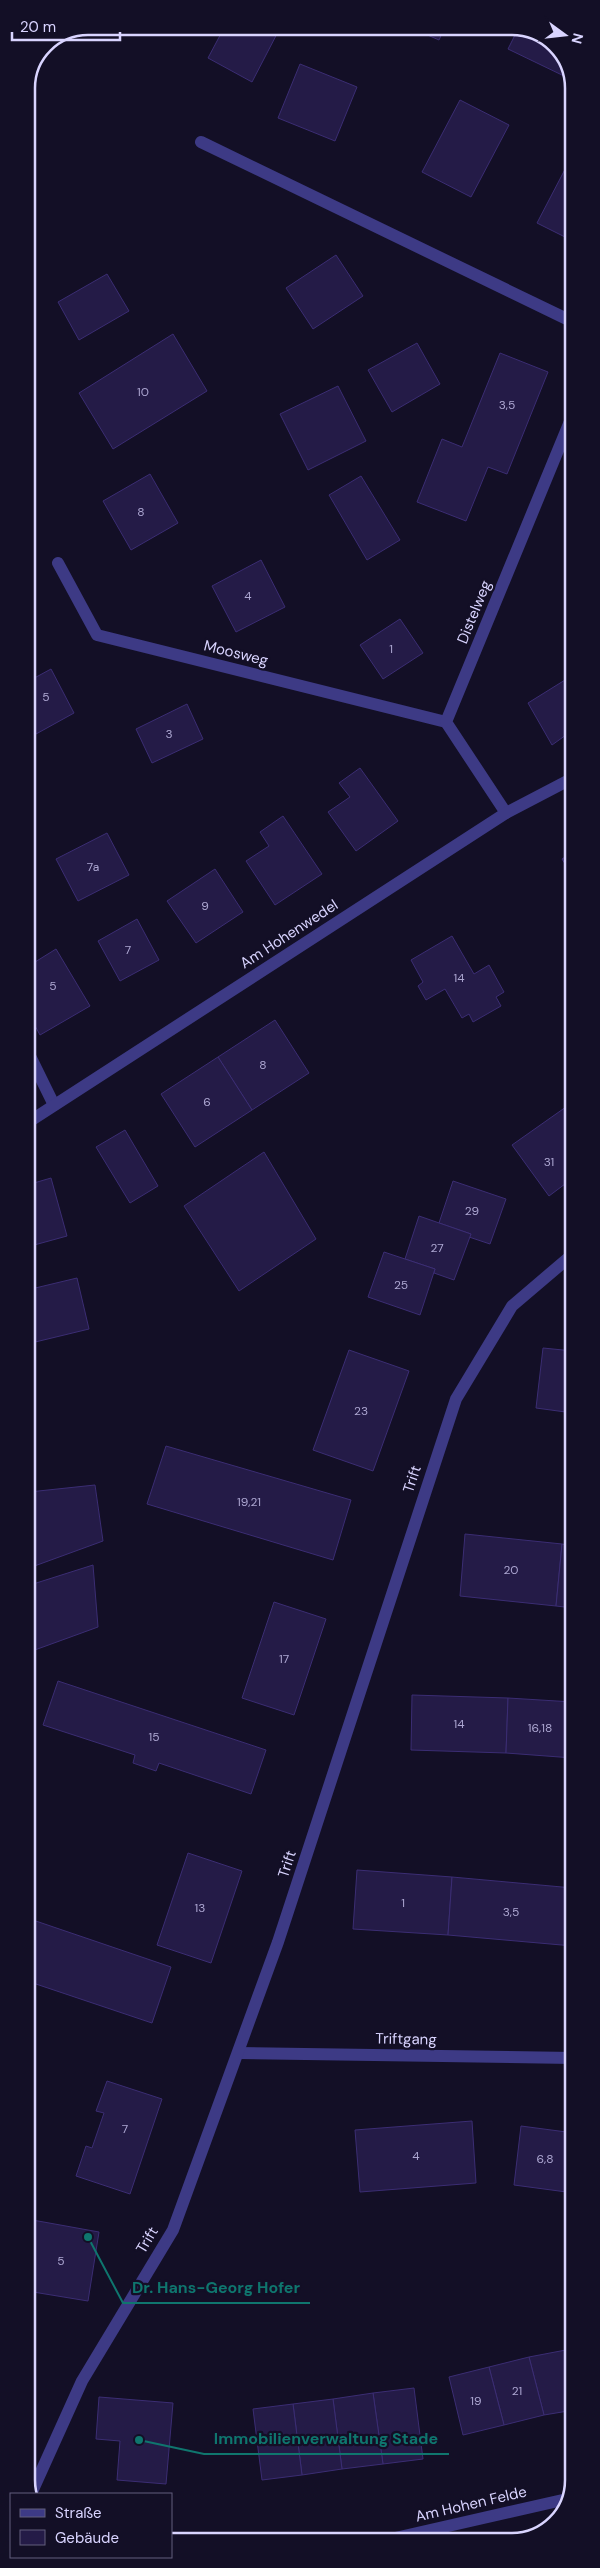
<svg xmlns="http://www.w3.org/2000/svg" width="600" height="2568" font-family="'DM Sans',sans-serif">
<rect width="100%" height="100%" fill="#130f26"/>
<g fill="#241b47" stroke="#3b2d73">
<polygon points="225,26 277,26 280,28 252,82 208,58"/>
<polygon points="409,27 445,27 439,40"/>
<polygon points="519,27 555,44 568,68 564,76 508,49"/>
<polygon points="300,64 357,87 335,141 278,118"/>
<polygon points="460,100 509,125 471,197 422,172"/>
<polygon points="573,154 573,241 537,223"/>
<polygon points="336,255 363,296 313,329 286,288"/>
<polygon points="107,274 129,311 79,340 58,302"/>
<polygon points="173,334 207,391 113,449 79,393"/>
<polygon points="417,343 440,384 392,412 368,370"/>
<polygon points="500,353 548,372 507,474 488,467 466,521 417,502 442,439 462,447"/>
<polygon points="338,386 366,441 308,470 280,414"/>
<polygon points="150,474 178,523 131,550 103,501"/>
<polygon points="361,476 400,540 367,560 329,495"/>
<polygon points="26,480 33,493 26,496"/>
<polygon points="261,560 285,607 236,632 212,586"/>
<polygon points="400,619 423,653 383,679 360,645"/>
<polygon points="51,669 74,713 27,739 27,682"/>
<polygon points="573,675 573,730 552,745 528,703"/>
<polygon points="187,704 203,739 152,763 136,729"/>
<polygon points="360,768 398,821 356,851 328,812 350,797 339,783"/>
<polygon points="283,816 322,874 275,905 246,861 269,846 260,832"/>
<polygon points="107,833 129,875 78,901 56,859"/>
<polygon points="573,852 573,876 562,859"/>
<polygon points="215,869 243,912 196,943 167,901"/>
<polygon points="137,919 159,960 120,981 98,941"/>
<polygon points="452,936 474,974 489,965 504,992 496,997 501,1006 473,1022 469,1014 462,1018 445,989 426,1000 418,986 423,982 411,960"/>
<polygon points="56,949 90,1006 40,1035 27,1011 27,967"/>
<polygon points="275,1020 309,1073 252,1110 218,1057"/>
<polygon points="218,1057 252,1110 195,1147 161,1094"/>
<polygon points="573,1102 573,1178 549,1196 512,1145"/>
<polygon points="125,1130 158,1186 130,1203 96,1147"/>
<polygon points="264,1152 316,1239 239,1291 184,1206"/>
<polygon points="51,1178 67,1236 27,1247 27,1185"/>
<polygon points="453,1181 506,1199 490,1244 469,1237 471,1234 439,1223"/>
<polygon points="419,1216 471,1234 454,1280 434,1273 435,1269 405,1259"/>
<polygon points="384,1252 435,1269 420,1315 368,1297"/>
<polygon points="77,1278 89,1329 27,1344 27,1290"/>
<polygon points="543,1348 573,1351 573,1413 536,1408"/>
<polygon points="349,1350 409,1371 373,1471 313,1450"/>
<polygon points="166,1446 351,1500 333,1560 147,1504"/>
<polygon points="95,1485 103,1541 29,1568 29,1492"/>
<polygon points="29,1492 29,1568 27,1569 27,1493"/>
<polygon points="465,1534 562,1544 556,1606 460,1596"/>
<polygon points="562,1544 573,1546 573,1608 556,1606"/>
<polygon points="93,1565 98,1627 32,1651 30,1585"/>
<polygon points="274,1602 326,1619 294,1715 242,1698"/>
<polygon points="58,1681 266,1750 251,1794 159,1763 156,1771 133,1763 135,1755 43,1725"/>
<polygon points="412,1695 508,1698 506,1753 411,1750"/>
<polygon points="508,1698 573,1702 573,1758 506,1753"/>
<polygon points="188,1853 242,1871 211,1963 157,1945"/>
<polygon points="357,1870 452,1877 448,1935 353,1929"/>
<polygon points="452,1877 573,1888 573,1946 448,1935"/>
<polygon points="27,1918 171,1967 152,2023 27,1981"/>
<polygon points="107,2081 162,2099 130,2194 76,2176 86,2146 92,2148 104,2113 96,2111"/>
<polygon points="472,2121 476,2183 360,2192 355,2130"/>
<polygon points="521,2126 574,2133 574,2193 514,2185"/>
<polygon points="27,2219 99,2232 88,2301 27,2291"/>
<polygon points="571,2349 574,2363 574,2410 544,2415 529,2357"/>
<polygon points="529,2357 544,2415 504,2425 489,2367"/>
<polygon points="489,2367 504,2425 463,2435 449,2377"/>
<polygon points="414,2388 423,2459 383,2464 373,2393"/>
<polygon points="373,2393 383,2464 342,2469 333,2399"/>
<polygon points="99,2397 173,2403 166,2484 117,2480 120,2441 96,2439"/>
<polygon points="333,2399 342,2469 302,2475 293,2404"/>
<polygon points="293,2404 302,2475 262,2480 253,2409"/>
</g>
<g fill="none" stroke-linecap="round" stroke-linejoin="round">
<g stroke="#3d3a85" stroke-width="12">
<polyline points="201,142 573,322"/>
<polyline points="58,563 97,635 446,722"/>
<polyline points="506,813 446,722 573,414"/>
<polyline points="27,1050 54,1105"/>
<polyline points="27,1123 506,813 573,778"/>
<polyline points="239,2053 574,2058"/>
<polyline points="31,2494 82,2381 173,2230 278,1942 456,1399 512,1306 573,1254"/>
<polyline points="382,2541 567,2499"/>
</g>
</g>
<g text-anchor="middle" stroke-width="4.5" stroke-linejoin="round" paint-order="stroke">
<g font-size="12" fill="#aca6d1">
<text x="143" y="396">10</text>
<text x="507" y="409">3,5</text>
<text x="141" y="516">8</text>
<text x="248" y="600">4</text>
<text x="391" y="653">1</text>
<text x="46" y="701">5</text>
<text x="169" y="738">3</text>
<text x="93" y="871">7a</text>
<text x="205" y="910">9</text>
<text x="128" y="954">7</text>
<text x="459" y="982">14</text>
<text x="53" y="990">5</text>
<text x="263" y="1069">8</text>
<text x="207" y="1106">6</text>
<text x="549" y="1166">31</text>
<text x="472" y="1215">29</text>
<text x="437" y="1252">27</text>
<text x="401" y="1289">25</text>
<text x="361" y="1415">23</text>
<text x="249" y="1506">19,21</text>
<text x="511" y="1574">20</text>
<text x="284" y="1663">17</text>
<text x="459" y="1728">14</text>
<text x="540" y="1732">16,18</text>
<text x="154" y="1741">15</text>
<text x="403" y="1907">1</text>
<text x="200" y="1912">13</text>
<text x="511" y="1916">3,5</text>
<text x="125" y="2133">7</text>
<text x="416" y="2160">4</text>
<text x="545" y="2163">6,8</text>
<text x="61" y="2265">5</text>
<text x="517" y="2395">21</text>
<text x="476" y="2405">19</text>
</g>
<g font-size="15" fill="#d9d4ff" stroke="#130f26">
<text transform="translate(474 612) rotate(-68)" y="5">Distelweg</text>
<text transform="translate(236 653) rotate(14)" y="5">Moosweg</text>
<text transform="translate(289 934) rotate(-33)" y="5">Am Hohenwedel</text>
<text transform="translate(412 1479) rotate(-72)" y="5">Trift</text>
<text transform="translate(287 1864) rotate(-72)" y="5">Trift</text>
<text transform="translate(406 2039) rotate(1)" y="5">Triftgang</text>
<text transform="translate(147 2240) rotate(-59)" y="5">Trift</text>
<text transform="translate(471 2504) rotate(-13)" y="5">Am Hohen Felde</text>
</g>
</g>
<path d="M0 0H600V2568H0ZM88 35H512A53 53 0 0 1 565 88V2480A53 53 0 0 1 512 2533H88A53 53 0 0 1 35 2480V88A53 53 0 0 1 88 35Z" fill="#130f26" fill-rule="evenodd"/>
<path fill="none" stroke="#d9d4ff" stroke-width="2.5" d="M88 35H512A53 53 0 0 1 565 88V2480A53 53 0 0 1 512 2533H88A53 53 0 0 1 35 2480V88A53 53 0 0 1 88 35Z"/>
<path fill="none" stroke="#0f766e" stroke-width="2" d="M88 2237L123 2303H310M139 2440L204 2454H449"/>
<g fill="#0f766e" stroke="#130f26" stroke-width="2">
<circle cx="88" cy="2237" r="5"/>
<circle cx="139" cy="2440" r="5"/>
</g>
<g font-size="16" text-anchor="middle" font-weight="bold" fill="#0f766e" stroke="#130f26" stroke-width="4.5" stroke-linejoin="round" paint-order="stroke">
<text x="216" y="2293">Dr. Hans-Georg Hofer</text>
<text x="326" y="2444">Immobilienverwaltung Stade</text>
</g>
<rect x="10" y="2493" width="162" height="65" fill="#130f26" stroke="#625e7d"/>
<rect x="20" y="2509" width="25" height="8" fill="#3d3a85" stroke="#625e7d"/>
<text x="55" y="2518" font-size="15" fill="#d9d4ff">Straße</text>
<rect x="20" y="2530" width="25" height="15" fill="#241b47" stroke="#625e7d"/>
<text x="55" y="2543" font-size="15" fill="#d9d4ff">Gebäude</text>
<g transform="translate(565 35) rotate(105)" stroke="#130f26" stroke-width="4" paint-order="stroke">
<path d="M0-4L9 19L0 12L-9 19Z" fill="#d9d4ff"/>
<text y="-8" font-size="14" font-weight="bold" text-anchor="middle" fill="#d9d4ff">N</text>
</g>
<path d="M12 32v8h108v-8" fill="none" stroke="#d9d4ff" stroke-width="2.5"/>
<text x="20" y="32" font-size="15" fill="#d9d4ff" stroke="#130f26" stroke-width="4" paint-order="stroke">20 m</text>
</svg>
